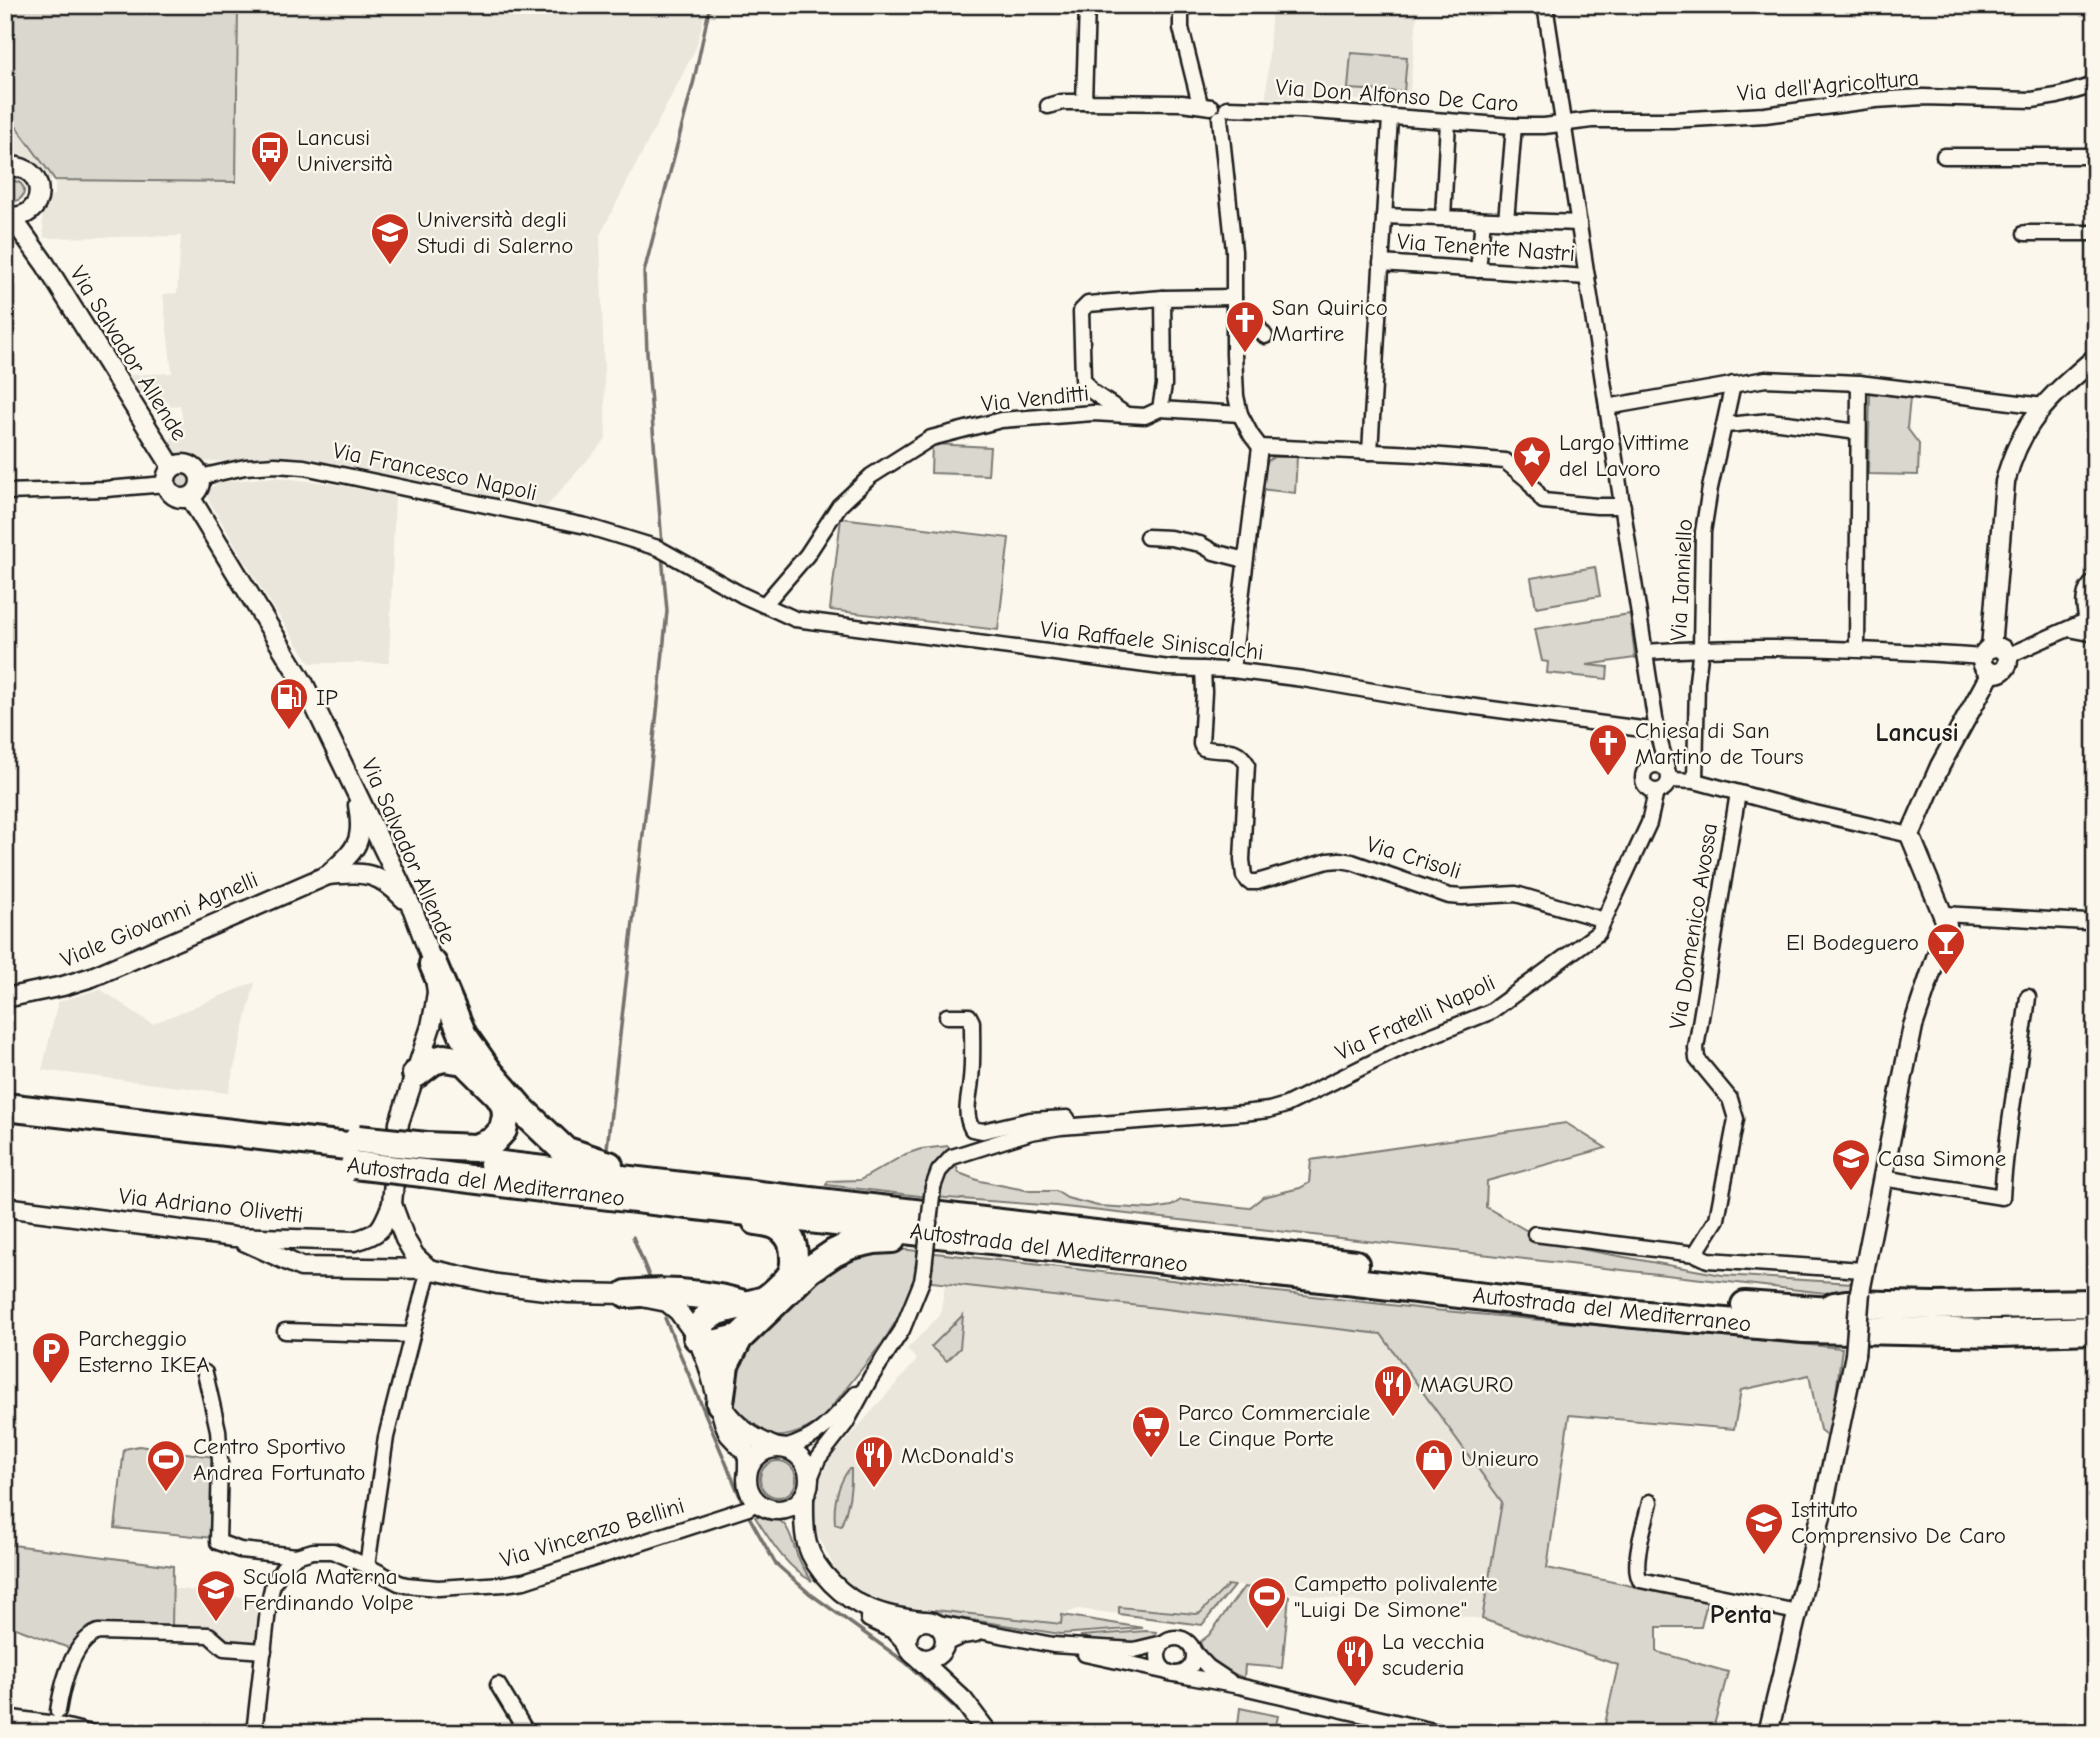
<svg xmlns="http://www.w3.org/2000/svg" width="2100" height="1738" font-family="'Comic Neue',sans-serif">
<rect width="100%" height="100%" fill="#fbf7ec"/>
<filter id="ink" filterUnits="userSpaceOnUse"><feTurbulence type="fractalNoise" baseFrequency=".0143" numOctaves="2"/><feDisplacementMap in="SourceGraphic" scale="14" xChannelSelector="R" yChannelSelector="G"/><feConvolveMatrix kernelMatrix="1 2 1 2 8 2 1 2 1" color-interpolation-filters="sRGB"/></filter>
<g filter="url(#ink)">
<g fill="#eae6dc">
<polygon points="5,5 707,5 696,48 600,235 606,439 546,507 340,464 300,458 196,462 186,462 178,457 169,442 183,422 180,405 171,406 164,398 157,395 141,394 129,375 172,373 163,294 177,293 181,236 44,238 42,216 49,205 50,196 55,195 55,180 48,180 41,168 32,161 22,157 10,155 5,156"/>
<polygon points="1272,5 1418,5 1409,101 1266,98"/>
<polygon points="275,477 333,484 395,496 389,663 310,663 264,593 206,495 210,488 222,482"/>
<polygon points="255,982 228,1093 42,1070 58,1002 100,989 152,1024"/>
<polygon points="945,1284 1382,1334 1502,1502 1482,1619 1227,1584 1198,1613 1120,1607 1119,1614 1078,1609 1062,1615 1061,1624 935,1610 934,1614 892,1606 868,1600 836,1576 836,1571 820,1539 815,1539 814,1513 816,1488 827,1465 835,1453 917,1360 907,1349 940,1315"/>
<polygon points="173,1588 262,1600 258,1647 232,1646 172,1628"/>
</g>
<g fill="#dad7ce" stroke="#7b7a75" stroke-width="2">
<polygon points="5,5 238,5 236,182 55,180 5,111"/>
<polygon points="1351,53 1407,57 1404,92 1348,89"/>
<circle cx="14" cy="191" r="10"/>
<polygon points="1870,393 1910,398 1907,428 1919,444 1918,475 1868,474"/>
<polygon points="932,444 990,447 988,475 931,473"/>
<path d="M1274 457H1297L1295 493 1260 489C1262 476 1262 462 1274 457Z"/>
<circle cx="183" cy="481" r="11"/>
<polygon points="841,518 1009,538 998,630 830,610"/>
<polygon points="1595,567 1600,596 1536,607 1531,578"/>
<polygon points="1630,614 1635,658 1587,665 1608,667 1607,679 1547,673 1548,662 1542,661 1535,629"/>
<polygon points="1566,1123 1606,1148 1487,1181 1486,1207 1548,1243 1722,1275 1853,1283 1852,1296 1056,1206 920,1196 826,1185 828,1181 860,1180 906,1154 921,1149 948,1146 959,1173 980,1181 1030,1191 1056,1191 1067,1198 1098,1206 1152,1209 1171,1206 1181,1200 1249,1208 1263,1197 1300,1188 1309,1183 1311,1160"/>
<path d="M862 1247 909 1250 1434 1310 1842 1348 1830 1438 1820 1430 1809 1375 1741 1390 1734 1429 1569 1415 1547 1568 1707 1602 1701 1627H1657V1652L1728 1672 1712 1733H1603L1618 1665 1482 1619 1502 1502 1381 1334 915 1280 903 1310 883 1342 822 1419C805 1431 778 1444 758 1431 748 1425 740 1416 731 1409L739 1348 816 1273Z"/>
<polygon points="963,1315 960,1348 947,1361 931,1347"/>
<polygon points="139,1446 214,1457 213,1538 115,1528 124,1449"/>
<circle cx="778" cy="1479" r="18"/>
<path d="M849 1469H851C852 1490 849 1507 841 1526L835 1524C833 1503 837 1486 849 1469Z"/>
<path d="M761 1515C784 1518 788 1526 794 1546 798 1559 804 1570 812 1581 787 1569 770 1540 755 1517Z"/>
<polygon points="5,1544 173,1566 172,1628 90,1627 83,1632 74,1650 5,1624"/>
<polygon points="1228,1585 1234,1586 1202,1625 1119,1614 1119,1607 1196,1614 1200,1613"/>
<path d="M1244 1587 1251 1588V1592L1289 1596 1282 1668 1245 1665 1244 1678C1222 1669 1208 1665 1200 1642L1209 1635Z"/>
<polygon points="935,1610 1061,1624 1062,1615 1143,1628 1060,1634 934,1614"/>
<path d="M1146 1631 1156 1632V1637C1136 1646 1100 1645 1080 1636Z"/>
<polygon points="1240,1708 1278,1716 1274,1733 1237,1733"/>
</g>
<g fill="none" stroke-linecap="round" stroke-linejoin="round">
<g stroke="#74726e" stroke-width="3.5">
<polyline points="662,544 647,353 644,272 694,80 710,5"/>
<polyline points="609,1153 607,1148 657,712 667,611 662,555"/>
<polyline points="633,1237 651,1281"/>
<polyline points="665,1318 744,1506"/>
<polyline points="747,1513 775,1563 809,1593 905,1662 961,1713 974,1733"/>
</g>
<defs>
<g id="minor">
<polyline points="1087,5 1084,102 1182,103 1211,107"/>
<polyline points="1181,5 1181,28 1200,104"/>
<polyline points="1545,5 1657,731 1667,769"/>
<polyline points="1048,106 1062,102 1084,102"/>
<polyline points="1227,108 1300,110 1514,126 1544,126 1592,120 1672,120 1765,115 1875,100 1923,97 2032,100 2057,96 2095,85"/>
<polyline points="1220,118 1234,251 1234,354 1236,396 1240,414 1251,435 1260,447 1232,670"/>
<polyline points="1944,156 2095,156"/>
<polyline points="1384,216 1579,223"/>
<polyline points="1443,218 1448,121"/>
<polyline points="1506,221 1514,126"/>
<polyline points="2025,233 2095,233"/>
<polyline points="1381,263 1587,277"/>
<polyline points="1478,270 1483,220"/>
<polyline points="1234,323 1258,327 1265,336"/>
<polyline points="1607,407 1766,379 1859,383 2043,406"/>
<polyline points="1160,409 1240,414"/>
<polyline points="1125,414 1091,391 1083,379 1081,311 1088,304 1163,298"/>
<polyline points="1726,425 1770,421 1858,432"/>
<polyline points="1260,447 1417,454 1505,461 1528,480 1543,501 1597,506 1623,506"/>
<polyline points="1370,452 1390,118"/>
<polyline points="200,477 245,467 275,465 304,467 586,526 658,548 742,595 795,619 1169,668 1232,670 1303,679 1431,701 1657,731"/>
<polyline points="5,492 106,489 166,484"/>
<polyline points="1147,537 1170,538 1200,544 1214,552 1245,560"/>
<polyline points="764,605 807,555 839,506 871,476 931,438 1001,420 1093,413 1145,416 1160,409 1164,385 1163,298 1234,297"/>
<path d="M2087 619C2083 606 2082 590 2095 581"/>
<polyline points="2069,629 2095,634"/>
<polyline points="1857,649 1859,383"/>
<path d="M1645 652C1758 644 1870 649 1982 657"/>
<polyline points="2007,656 2095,617"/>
<path d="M1203 669 1204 692 1201 744 1203 748C1223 754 1234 743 1247 764L1242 860 1244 876 1249 882H1257L1328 861 1340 860 1352 862 1449 896 1462 897 1516 894 1604 920"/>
<circle cx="1656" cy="778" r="13"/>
<polyline points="1670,780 1695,781 1806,811 1910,835"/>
<polyline points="1695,781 1697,681 1701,648 1703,532 1710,488 1733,384"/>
<polyline points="1738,793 1696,1048 1697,1059 1730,1099 1736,1119 1717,1219 1695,1254 1708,1260 1863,1270"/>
<polyline points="1943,914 2087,922"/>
<path d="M947 1016H969L972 1022C972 1041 973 1060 971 1079 970 1096 963 1113 972 1129L983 1131 1030 1120 1067 1118"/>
<path d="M1882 1178 2002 1197C2006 1130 2020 1064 2028 997"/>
<polyline points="933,1187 939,1171 952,1157 1031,1132 1061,1127 1243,1113 1269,1110 1286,1105 1403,1047 1490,1012 1598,933 1649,823 1656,792"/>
<polyline points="1535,1234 1695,1254"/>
<polyline points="285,1331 412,1335"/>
<polyline points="205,1373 218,1430 220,1461 218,1542 240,1550 296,1556"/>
<path d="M784 1448C820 1438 832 1420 856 1394"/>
<polyline points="809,1481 818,1459 846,1423 871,1377 902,1330 922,1281 924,1268"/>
<path d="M1650 1502C1646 1521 1631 1563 1640 1580L1797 1612"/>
<polyline points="367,1566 386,1437 429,1269"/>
<polyline points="933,1622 1053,1645 1134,1650 1163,1643"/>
<circle cx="1176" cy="1656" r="18"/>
<polyline points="944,1644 962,1636 976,1634"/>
<polyline points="1194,1652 1208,1667 1229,1681"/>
<polyline points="1085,1654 1168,1672"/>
<polyline points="1175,1674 1239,1686 1442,1733"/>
<polyline points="498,1685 527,1733"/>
<path d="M58 1711C62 1686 72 1642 98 1632L209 1635 224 1648 264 1651"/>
<polyline points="5,1717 55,1724 91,1733"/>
<polyline points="254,1733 269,1601 273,1584 283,1568 296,1556 313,1551 333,1551 367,1566 399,1583 406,1585 438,1588 504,1584 524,1581 748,1508 757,1502"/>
</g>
<g id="tertiary">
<path d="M5 167C51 161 49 224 5 216"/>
<polyline points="7,216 20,229 45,264 172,467"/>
<circle cx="183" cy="481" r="17"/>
<polyline points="190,497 304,684 413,910 433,964 437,992 435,1006 431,1026 399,1123 392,1204 405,1239 415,1256 429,1269 497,1284 569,1293 627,1294 667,1302 678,1311 697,1337 708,1365 724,1422 729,1434 745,1451 748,1458 748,1469"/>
<circle cx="1995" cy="660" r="13"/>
<path d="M1991 648 2005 482C2021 421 2049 398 2095 358"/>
<path d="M328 875C364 872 378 871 404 899"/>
<path d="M5 998 63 986 92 977 328 875C355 850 365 844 358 805"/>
<path d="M5 1207 234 1237 354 1241C381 1234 382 1229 392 1204"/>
<polyline points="244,1241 301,1267 429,1269"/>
<polyline points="1860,1292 1913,1026 1947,925 1910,835 1940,766 1991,673"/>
<path d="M726 1412C739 1430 756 1440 777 1448"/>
<circle cx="778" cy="1479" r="31"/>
<path d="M804 1496C804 1512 803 1529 807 1544 815 1571 844 1599 870 1609 886 1616 905 1619 923 1621"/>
<polyline points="870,1618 895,1630 907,1643"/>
<circle cx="926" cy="1640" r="19"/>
<polyline points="915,1655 963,1700 988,1733"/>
<polyline points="1768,1733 1822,1512 1855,1355"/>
</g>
<g id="motorway">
<polyline points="433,964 463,1035 489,1072 520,1108 564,1150 609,1165"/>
<polyline points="416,1074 433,1061 444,1058 464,1061 499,1096 505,1106 506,1116 503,1130 493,1141 476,1148 427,1146"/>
<polyline points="5,1107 356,1147"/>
<polyline points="493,1164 1355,1264"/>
<polyline points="423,1173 557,1190 1624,1313 1804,1329 2001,1333 2095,1330"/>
<path d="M627 1294C666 1290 703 1293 740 1303"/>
<polyline points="1745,1305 1846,1312"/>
<polyline points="1834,1306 1846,1304 1934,1306 2095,1303"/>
<path d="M739 1338 714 1344 697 1337C702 1304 739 1309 764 1300 770 1297 776 1291 781 1286 790 1278 795 1271 794 1258 794 1250 793 1243 789 1237 780 1224 770 1223 756 1221"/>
<polyline points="720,1403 725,1365 739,1338 809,1270 834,1253 851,1245 874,1240 892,1239"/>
</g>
</defs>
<use href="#minor" stroke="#1c1c1c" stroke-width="19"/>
<use href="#tertiary" stroke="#1c1c1c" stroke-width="23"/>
<use href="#motorway" stroke="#1c1c1c" stroke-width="32"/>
<use href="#minor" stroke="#fbf7ec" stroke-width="14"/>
<use href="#tertiary" stroke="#fbf7ec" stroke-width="18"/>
<use href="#motorway" stroke="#fbf7ec" stroke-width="26"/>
<defs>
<polyline id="minor-bridge" points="924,1268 933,1187"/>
<polyline id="tertiary-bridge" points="1855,1355 1860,1292"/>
<g id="motorway-bridge">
<polyline points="358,1139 427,1146"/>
<polyline points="354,1165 423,1173"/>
</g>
</defs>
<use href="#minor-bridge" stroke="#1c1c1c" stroke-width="19" stroke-linecap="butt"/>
<use href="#tertiary-bridge" stroke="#1c1c1c" stroke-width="23" stroke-linecap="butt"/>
<use href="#motorway-bridge" stroke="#1c1c1c" stroke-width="32" stroke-linecap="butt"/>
<use href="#minor-bridge" stroke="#fbf7ec" stroke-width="14"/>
<use href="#tertiary-bridge" stroke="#fbf7ec" stroke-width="18"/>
<use href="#motorway-bridge" stroke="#fbf7ec" stroke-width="26"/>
</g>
</g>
<defs>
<symbol id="bus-pin" viewBox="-11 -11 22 30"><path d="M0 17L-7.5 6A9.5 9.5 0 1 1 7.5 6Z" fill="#c8321e" stroke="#fbf7ec"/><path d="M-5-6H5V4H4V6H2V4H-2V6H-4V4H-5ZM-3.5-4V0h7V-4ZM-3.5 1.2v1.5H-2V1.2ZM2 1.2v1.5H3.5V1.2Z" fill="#fff"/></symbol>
<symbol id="university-pin" viewBox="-11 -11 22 30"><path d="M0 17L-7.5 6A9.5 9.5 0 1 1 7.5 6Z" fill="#c8321e" stroke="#fbf7ec"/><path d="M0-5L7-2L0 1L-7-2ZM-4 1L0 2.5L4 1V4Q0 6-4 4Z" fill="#fff"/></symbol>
<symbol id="church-pin" viewBox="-11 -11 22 30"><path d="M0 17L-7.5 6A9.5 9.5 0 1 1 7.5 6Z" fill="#c8321e" stroke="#fbf7ec"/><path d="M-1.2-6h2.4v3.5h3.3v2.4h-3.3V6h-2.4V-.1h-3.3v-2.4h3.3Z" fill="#fff"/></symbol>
<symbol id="sight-pin" viewBox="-11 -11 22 30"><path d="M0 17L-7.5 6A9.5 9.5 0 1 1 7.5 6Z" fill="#c8321e" stroke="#fbf7ec"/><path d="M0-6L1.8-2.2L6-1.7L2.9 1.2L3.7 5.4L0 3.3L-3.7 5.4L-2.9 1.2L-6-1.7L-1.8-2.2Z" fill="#fff"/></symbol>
<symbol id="fuel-pin" viewBox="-11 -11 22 30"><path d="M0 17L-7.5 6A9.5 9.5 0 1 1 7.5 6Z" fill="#c8321e" stroke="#fbf7ec"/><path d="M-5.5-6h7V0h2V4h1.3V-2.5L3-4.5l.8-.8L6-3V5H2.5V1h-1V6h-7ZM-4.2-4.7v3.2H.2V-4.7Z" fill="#fff"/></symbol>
<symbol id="bar-pin" viewBox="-11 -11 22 30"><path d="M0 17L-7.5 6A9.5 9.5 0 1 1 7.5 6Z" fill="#c8321e" stroke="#fbf7ec"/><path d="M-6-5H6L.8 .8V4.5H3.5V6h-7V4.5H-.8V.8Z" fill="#fff"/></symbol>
<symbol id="school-pin" viewBox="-11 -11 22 30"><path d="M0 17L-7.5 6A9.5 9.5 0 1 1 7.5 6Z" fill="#c8321e" stroke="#fbf7ec"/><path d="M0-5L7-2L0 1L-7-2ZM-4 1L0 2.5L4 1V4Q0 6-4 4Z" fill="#fff"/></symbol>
<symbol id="parking-pin" viewBox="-11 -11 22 30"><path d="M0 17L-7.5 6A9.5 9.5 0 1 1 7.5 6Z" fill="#c8321e" stroke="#fbf7ec"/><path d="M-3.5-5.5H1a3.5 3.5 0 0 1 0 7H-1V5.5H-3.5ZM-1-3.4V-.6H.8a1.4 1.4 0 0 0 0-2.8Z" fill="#fff"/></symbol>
<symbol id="restaurant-pin" viewBox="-11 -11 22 30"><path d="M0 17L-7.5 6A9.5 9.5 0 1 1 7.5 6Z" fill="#c8321e" stroke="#fbf7ec"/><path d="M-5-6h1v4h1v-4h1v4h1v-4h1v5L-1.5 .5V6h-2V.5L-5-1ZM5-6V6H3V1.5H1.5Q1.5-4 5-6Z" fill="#fff"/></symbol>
<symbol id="supermarket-pin" viewBox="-11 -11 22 30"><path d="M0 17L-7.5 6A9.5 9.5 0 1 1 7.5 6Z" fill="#c8321e" stroke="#fbf7ec"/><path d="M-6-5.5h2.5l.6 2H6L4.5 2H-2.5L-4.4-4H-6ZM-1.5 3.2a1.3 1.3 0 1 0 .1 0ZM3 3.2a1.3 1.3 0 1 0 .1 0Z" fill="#fff"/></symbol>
<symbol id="shop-pin" viewBox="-11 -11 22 30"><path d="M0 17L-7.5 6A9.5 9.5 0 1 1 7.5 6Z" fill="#c8321e" stroke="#fbf7ec"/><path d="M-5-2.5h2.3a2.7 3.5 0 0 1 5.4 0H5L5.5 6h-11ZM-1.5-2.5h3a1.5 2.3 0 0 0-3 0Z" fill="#fff"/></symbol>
<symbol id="stadium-pin" viewBox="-11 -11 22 30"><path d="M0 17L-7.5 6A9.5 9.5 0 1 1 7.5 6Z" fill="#c8321e" stroke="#fbf7ec"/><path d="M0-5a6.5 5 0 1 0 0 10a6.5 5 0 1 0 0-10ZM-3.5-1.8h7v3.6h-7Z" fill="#fff"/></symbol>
</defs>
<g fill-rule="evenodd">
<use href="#bus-pin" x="248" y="128" width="44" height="60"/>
<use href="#university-pin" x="368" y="210" width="44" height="60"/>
<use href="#church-pin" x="1223" y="298" width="44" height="60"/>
<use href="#sight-pin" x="1510" y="433" width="44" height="60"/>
<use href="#fuel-pin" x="267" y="675" width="44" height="60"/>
<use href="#church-pin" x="1586" y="721" width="44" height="60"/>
<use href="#bar-pin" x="1924" y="920" width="44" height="60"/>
<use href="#school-pin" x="1829" y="1136" width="44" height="60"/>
<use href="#parking-pin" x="29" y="1329" width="44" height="60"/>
<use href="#restaurant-pin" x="1371" y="1362" width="44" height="60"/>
<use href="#supermarket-pin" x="1129" y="1403" width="44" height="60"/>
<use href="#restaurant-pin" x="852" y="1433" width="44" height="60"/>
<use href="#shop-pin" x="1412" y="1436" width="44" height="60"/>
<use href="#stadium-pin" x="144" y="1437" width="44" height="60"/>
<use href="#school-pin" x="1742" y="1500" width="44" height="60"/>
<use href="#school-pin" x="194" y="1567" width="44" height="60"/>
<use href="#stadium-pin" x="1245" y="1574" width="44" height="60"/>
<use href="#restaurant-pin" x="1333" y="1632" width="44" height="60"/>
</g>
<g text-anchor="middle" stroke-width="5" stroke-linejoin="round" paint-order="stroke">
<g font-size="23" fill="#1c1c1c" stroke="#fbf7ec">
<text transform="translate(1828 85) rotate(-5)" y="8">Via dell'Agricoltura</text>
<text transform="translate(1397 95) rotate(4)" y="8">Via Don Alfonso De Caro</text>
<text transform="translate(1486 247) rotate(4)" y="8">Via Tenente Nastri</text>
<text transform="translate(129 353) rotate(58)" y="8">Via Salvador Allende</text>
<text transform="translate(1035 398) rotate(-6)" y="8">Via Venditti</text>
<text transform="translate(435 471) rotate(12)" y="8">Via Francesco Napoli</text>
<text transform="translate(1681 580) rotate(-87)" y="8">Via Ianniello</text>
<text transform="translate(1152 640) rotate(6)" y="8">Via Raffaele Siniscalchi</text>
<text transform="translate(409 851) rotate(66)" y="8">Via Salvador Allende</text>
<text transform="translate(1414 857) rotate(17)" y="8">Via Crisoli</text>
<text transform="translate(159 919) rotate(-23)" y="8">Viale Giovanni Agnelli</text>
<text transform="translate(1693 926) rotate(-81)" y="8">Via Domenico Avossa</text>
<text transform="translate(1415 1017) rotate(-25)" y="8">Via Fratelli Napoli</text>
<text transform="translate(486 1181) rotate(7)" y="8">Autostrada del Mediterraneo</text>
<text transform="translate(211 1205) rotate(6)" y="8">Via Adriano Olivetti</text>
<text transform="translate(1049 1247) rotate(7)" y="8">Autostrada del Mediterraneo</text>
<text transform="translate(1612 1309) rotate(6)" y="8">Autostrada del Mediterraneo</text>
<text transform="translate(592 1532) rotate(-17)" y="8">Via Vincenzo Bellini</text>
</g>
<g font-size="23" fill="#1c1c1c" stroke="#fbf7ec" text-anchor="start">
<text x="297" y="145">Lancusi<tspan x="297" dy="26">Università</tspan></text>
<text x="417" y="227">Università degli<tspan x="417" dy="26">Studi di Salerno</tspan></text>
<text x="1272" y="315">San Quirico<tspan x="1272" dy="26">Martire</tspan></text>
<text x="1559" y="450">Largo Vittime<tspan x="1559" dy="26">del Lavoro</tspan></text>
<text x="316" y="705">IP</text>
<text x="1635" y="738">Chiesa di San<tspan x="1635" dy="26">Martino de Tours</tspan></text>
<text x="1919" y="950" text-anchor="end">El Bodeguero</text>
<text x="1878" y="1166">Casa Simone</text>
<text x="78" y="1346">Parcheggio<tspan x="78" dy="26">Esterno IKEA</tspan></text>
<text x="1420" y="1392">MAGURO</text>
<text x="1178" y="1420">Parco Commerciale<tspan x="1178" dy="26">Le Cinque Porte</tspan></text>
<text x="193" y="1454">Centro Sportivo<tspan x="193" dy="26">Andrea Fortunato</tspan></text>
<text x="901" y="1463">McDonald's</text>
<text x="1461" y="1466">Unieuro</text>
<text x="1791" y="1517">Istituto<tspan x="1791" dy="26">Comprensivo De Caro</tspan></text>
<text x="243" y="1584">Scuola Materna<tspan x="243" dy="26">Ferdinando Volpe</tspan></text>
<text x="1294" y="1591">Campetto polivalente<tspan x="1294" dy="26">"Luigi De Simone"</tspan></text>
<text x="1382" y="1649">La vecchia<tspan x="1382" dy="26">scuderia</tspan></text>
</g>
<g font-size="26" font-weight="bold" fill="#1c1c1c" stroke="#fbf7ec">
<text x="1917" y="741">Lancusi</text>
<text x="1741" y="1623">Penta</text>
</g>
</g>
<rect width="2100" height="1738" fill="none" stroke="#fbf7ec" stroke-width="28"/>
<rect x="14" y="14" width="2072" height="1710" fill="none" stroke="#1c1c1c" stroke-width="2.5" filter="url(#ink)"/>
</svg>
